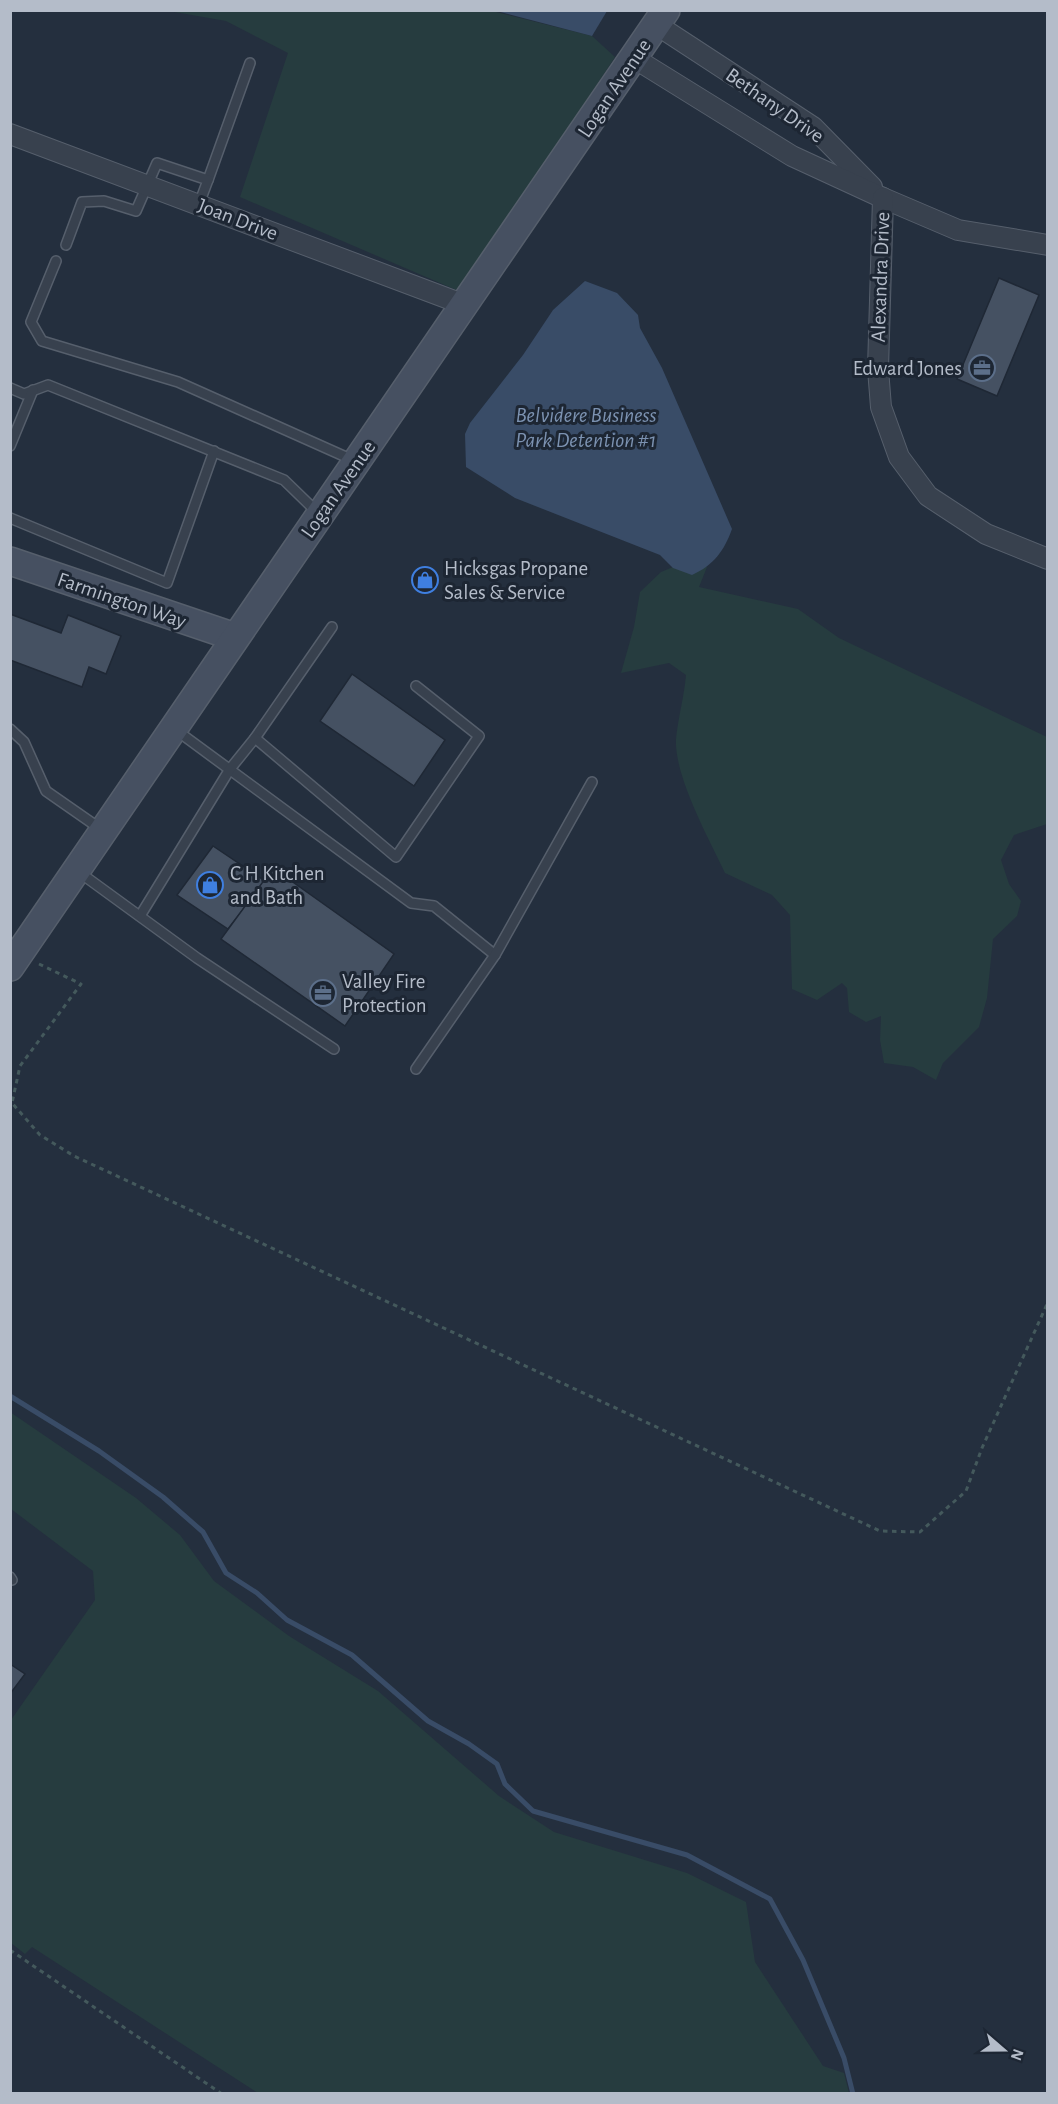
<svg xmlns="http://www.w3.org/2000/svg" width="1058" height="2104" font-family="'Alegreya Sans',sans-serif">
<rect width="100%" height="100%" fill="#242f3e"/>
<g fill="#263c3f">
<polygon points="169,11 492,11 592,36 615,57 461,292 240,197 288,53 226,21"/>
<path d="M673 567H707L699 587 798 609 839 638 1047 737V824L1014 835 1001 860 1009 884 1021 901 1017 916 993 939 987 998 979 1027 943 1063 936 1080 913 1067 884 1063 880 1040 881 1016 866 1022 849 1012 847 988 842 983 817 1000 792 989 790 915 772 895 725 873C709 839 674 776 676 739 678 718 684 697 686 675L669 663 621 673 634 627 640 592 661 572Z"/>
<polygon points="10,1412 136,1498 180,1535 214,1581 289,1636 378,1691 499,1796 554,1832 687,1873 746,1902 755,1962 823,2066 844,2073 849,2093 258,2093 32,1947 25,1954 11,1943 11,1720 95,1600 93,1571 11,1509"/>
</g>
<g fill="#394c67">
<polygon points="497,11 607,10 607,11 592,36"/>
<path d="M585 281 617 293 638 315 640 328 662 368 732 529C724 551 714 565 692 575L673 568 660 555 515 498 466 467 465 434 470 423 523 355 553 310Z"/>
</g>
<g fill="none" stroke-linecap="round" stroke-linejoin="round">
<polyline stroke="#394c67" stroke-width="5" points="10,1396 99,1451 163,1497 203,1532 226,1573 257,1593 287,1620 352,1655 428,1721 469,1744 497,1764 505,1784 533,1811 687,1855 770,1899 803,1960 844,2058 853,2094"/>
</g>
<g fill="#455162" stroke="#1f2835" stroke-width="1.5">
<polygon points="999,278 1039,295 997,396 957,379"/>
<polygon points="10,614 61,633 68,615 121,636 106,674 89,667 82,687 10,660"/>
<polygon points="352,674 445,740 414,786 320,721"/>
<polygon points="213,846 265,881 228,929 177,895"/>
<polygon points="273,868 394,954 345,1026 221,939"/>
<polygon points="10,1664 25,1674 10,1694"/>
</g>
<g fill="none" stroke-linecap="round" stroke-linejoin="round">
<defs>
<g id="lane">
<polyline points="208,180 250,63"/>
<polyline points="66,245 82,202 104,201 136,211 157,163 208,180 199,204"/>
<polyline points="56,261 31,322 42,341 178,382 355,461"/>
<polyline points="10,388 24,394 48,385 284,480 318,513"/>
<polyline points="10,446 33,390"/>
<polyline points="10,518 167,583 214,451"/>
<polyline points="10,729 24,742 46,791 102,830"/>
<polyline points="176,730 411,903 434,906 495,955"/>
<polyline points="255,738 332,627"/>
<polyline points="79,872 197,958 334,1049"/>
<polyline points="140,916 230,769 255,738 396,857 479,736 416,686"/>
<polyline points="416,1069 495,955 592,782"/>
<polyline points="10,1577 12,1580"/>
</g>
<g id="street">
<polyline points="657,25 813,127 872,187"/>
<polyline points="634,58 792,156 883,198 958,230 1048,245"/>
<polyline points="10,134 465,305"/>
<polyline points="883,198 878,369 881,407 899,457 928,496 986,534 1048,559"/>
</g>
<g id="secondary">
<polyline points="10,561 235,637"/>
<polyline points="10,967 666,10"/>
</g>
</defs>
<use href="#lane" stroke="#565f6c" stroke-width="12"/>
<use href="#street" stroke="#565f6c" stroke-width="22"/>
<use href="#secondary" stroke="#565f6c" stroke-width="30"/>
<g stroke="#44595c" stroke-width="3" stroke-dasharray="4.5 4.5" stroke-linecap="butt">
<polyline points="39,964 81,984 20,1066 12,1103 40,1135 74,1156 880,1531 920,1532 966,1491 982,1448 1048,1302"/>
<polyline points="10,1950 222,2094"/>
</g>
<use href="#lane" stroke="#38414e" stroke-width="9"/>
<use href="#street" stroke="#38414e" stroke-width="20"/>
<use href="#secondary" stroke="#465061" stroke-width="27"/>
</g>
<defs>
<symbol id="office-ring" viewBox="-11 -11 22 22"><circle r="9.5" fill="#1d2633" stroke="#5c6f8a" stroke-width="1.5"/><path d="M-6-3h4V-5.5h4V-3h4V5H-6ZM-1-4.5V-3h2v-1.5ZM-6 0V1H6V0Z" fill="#5c6f8a"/></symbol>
<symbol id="shop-ring" viewBox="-11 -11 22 22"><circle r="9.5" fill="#1d2633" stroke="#3f7fe0" stroke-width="1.5"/><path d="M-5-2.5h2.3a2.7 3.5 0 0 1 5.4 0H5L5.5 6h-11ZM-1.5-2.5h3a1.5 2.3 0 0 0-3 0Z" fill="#3f7fe0"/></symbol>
</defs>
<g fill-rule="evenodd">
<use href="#office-ring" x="967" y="353" width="30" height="30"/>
<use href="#shop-ring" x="410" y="565" width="30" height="30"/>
<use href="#shop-ring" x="195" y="870" width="30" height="30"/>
<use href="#office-ring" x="308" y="978" width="30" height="30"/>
</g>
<g text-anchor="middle" stroke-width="6" stroke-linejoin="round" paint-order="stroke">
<g font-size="21" fill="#b4bcc9" stroke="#1d2633">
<text transform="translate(614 88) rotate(-56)" y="7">Logan Avenue</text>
<text transform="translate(775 105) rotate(35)" y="7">Bethany Drive</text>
<text transform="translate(238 219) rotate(21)" y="7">Joan Drive</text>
<text transform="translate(880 277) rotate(-88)" y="7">Alexandra Drive</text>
<text transform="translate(338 489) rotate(-55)" y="7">Logan Avenue</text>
<text transform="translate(122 600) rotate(19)" y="7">Farmington Way</text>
</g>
<g font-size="21" fill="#b4bcc9" stroke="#1d2633" text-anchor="start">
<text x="962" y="375" text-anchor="end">Edward Jones</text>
<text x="444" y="575">Hicksgas Propane<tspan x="444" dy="24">Sales &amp; Service</tspan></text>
<text x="230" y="880">C H Kitchen<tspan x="230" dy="24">and Bath</tspan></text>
<text x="342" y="988">Valley Fire<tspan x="342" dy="24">Protection</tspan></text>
</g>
<g font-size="22" font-style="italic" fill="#7c92b1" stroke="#1d2633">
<text x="586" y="422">Belvidere Business<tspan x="586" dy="25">Park Detention #1</tspan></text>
</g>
</g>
<rect width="1058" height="2104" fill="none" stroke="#b4bcc9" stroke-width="24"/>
<g transform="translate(1004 2050) rotate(110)" stroke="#1d2633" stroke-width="4.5" paint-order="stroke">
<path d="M0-4.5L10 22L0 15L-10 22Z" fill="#b4bcc9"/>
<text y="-9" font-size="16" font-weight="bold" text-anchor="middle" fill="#b4bcc9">N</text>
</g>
</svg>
